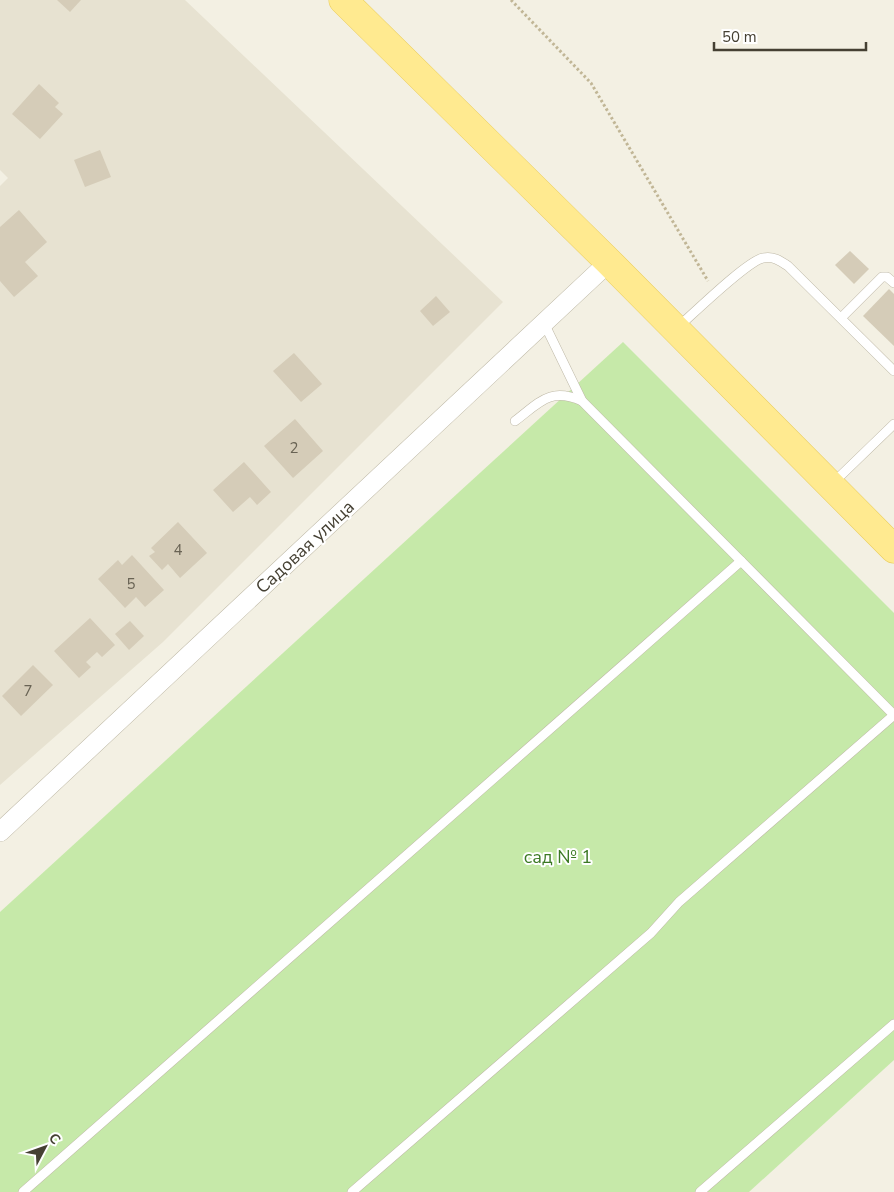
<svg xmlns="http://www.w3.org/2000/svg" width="894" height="1192" font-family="'Nunito Sans',sans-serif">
<rect width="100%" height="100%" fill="#f3f0e3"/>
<polygon fill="#e7e2d1" points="0,0 185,0 503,302 163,642 0,785 0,186 8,178 0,170"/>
<polygon fill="#c6e9a9" points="623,342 894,613 894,1060 749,1192 0,1192 0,912"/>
<g fill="#d5ccb8">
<polygon points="57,0 81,0 70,12"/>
<polygon points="39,84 59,103 55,107 63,114 40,139 12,114"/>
<polygon points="100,150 111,177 85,187 74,160"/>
<polygon points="19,210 47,242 25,262 38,276 14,297 0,281 0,227"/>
<polygon points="850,251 869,269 854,284 835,265"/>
<polygon points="889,289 894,294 894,346 863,316"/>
<polygon points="436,296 450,312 433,326 420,311"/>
<polygon points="294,353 322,384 301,402 273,371"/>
<polygon points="295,419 323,451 293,478 264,446"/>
<polygon points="244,462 271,492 257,505 250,497 233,512 213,490"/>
<polygon points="178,522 207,553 180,578 168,564 162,570 149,556 155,552 151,548"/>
<polygon points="132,555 164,590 145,607 136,597 125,608 98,579 118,560 122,565"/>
<polygon points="90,618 115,645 102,657 97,652 86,662 91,667 79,678 54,651"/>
<polygon points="130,621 144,636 129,650 115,634"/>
<polygon points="33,665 53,685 21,716 2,696"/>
</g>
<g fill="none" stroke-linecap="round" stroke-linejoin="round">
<defs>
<g id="lane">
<polyline points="841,318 882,277 887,277 894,283"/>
<polyline points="544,323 582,401 741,561"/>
<path d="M678 327C693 314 747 261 763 258 773 256 779 260 788 266L894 371"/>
<path d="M515 421C540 402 550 387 582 401"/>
<polyline points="833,483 894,424"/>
<path d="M23 1192C261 981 502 772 741 561L894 715"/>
<polyline points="352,1192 651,933 679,902 894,715"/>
<polyline points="700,1192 894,1024"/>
</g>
<polyline id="street" points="0,832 609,262"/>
<polyline id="primary" points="343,0 609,262 894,549"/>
</defs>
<use href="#lane" stroke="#beb8a6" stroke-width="10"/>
<use href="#street" stroke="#beb8a6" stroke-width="20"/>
<use href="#primary" stroke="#e9cc5b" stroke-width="29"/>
<polyline stroke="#c1b696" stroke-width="3" stroke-dasharray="2.5 2.5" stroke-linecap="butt" points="511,0 591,83 708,281"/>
<use href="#lane" stroke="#fff" stroke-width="9"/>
<use href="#street" stroke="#fff" stroke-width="19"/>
<use href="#primary" stroke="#ffea90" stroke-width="28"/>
</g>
<g text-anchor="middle" stroke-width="4" stroke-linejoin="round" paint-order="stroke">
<g font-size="15" fill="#696354">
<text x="294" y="453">2</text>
<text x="178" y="555">4</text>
<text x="131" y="589">5</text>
<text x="28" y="696">7</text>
</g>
<g font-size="18" fill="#454033" stroke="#fff">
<text transform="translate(305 547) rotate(-43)" y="6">Садовая улица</text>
</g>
<g font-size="18" fill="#3c7924" stroke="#fff">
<text x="558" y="863">сад № 1</text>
</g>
</g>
<g transform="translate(45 1147) rotate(49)" stroke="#ffffff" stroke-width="4" paint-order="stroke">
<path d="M0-4L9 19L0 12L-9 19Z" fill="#454033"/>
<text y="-8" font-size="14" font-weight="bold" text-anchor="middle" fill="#454033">С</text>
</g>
<path d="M714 42v8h152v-8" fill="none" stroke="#454033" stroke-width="2.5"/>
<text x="722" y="42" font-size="15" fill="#454033" stroke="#ffffff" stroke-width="4" paint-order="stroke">50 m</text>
</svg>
